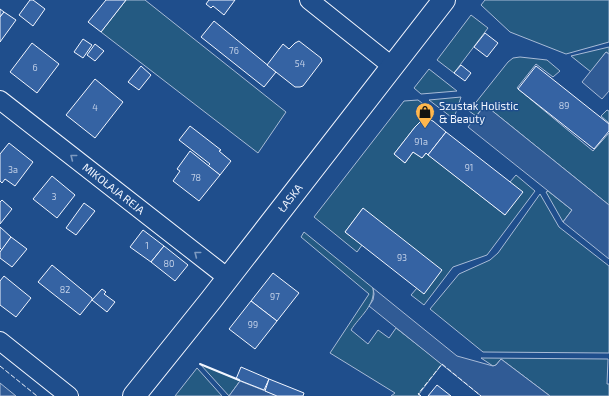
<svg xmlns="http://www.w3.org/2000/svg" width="609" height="396" font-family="'Exo 2',sans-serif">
<rect width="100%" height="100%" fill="#1f4e8c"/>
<g fill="#245a82" stroke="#a8bbd7">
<polygon points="126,0 145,0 286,112 258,153 101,32"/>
<polygon points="485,0 609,0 609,42 566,54 510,32 481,5"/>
<polygon points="471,15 488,28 454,73 437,60"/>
<polygon points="609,47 609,54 606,52 591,72 571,56"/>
<polygon points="520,57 547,60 560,71 553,77 536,64 517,88 593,151 609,133 609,205 485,105 476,116 469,111 508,62 513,58"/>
<polygon points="429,69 457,91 421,94 414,88"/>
<polygon points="461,97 455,115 455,120 429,100"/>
<polygon points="418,100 426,106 424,118 415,127 394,154 405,163 413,152 422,158 426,153 505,215 510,182 516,175 535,191 487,255 453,267 424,305 411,295 417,288 363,208 345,232 362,245 357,252 314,217 404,101"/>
<polygon points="607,110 609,111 609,123 601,116"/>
<polygon points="548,191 572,210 563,222 546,192"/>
<polygon points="540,194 559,227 609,266 609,353 483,352 430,309 459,274 490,260 498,253"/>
<path d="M304 232 373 288C376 305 359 317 351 330L368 344 378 330 389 338 396 328 442 364 419 394 421 396H391L395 393 330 353 369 294 301 237Z"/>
<polygon points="481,358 608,359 607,384 609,384 609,396 550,396 501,359 496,365 493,366"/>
<polygon points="200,364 236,379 240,381 229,396"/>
<polygon points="197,368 222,396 175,396"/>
</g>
<g fill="#305b95" stroke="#a8bbd7">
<polygon points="606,52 609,54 609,91 602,99 582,82"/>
<polygon points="485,105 609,205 609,259 563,222 572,210 468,127"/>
<polygon points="373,288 457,356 493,366 496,365 501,359 550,396 481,396 369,306 373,300 374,294"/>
<polygon points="240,381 278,396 229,396"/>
<polygon points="0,383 16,396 0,396"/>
</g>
<g fill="#3563a3" stroke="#f2f6ff">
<polygon points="30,0 33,0 45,9 33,26 19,15"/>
<polygon points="106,0 126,0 101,32 88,22"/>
<polygon points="209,0 235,0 224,15 213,6 211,8 206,4"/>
<polygon points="0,9 4,12 0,17"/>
<polygon points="4,12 16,20 0,42 0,17"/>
<polygon points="214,21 276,72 264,87 201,37"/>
<polygon points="485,33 498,43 487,57 474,47"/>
<polygon points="83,39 92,45 83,58 74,52"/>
<polygon points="299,41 321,58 322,61 303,86 300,87 295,87 267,65 283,44 289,49 295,43"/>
<polygon points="32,43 59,64 37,93 10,72"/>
<polygon points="95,44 104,51 95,61 87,55"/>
<polygon points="461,65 471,73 465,81 454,73"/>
<polygon points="141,66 151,75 139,90 128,82"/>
<polygon points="536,66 609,124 609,131 594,149 518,89"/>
<polygon points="95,79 123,102 95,138 66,115"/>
<polygon points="424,118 433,121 446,132 428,155 426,153 422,158 413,152 405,163 394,154 415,127"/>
<polygon points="190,126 221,150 219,151 231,161 220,175 208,166 210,164 179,140"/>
<polygon points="446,132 523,192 505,215 428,155"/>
<polygon points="9,143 33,162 15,186 5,179 2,183 0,181 0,154"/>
<polygon points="190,151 220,175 199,201 173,181 180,171 177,169"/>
<polygon points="52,176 75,195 57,218 33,199"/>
<polygon points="2,200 12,209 0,224 0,202"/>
<polygon points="84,203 95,211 76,235 66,228"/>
<polygon points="363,208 442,270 424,294 345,232"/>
<polygon points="0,227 11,237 2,250 0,248"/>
<polygon points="143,230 164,246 151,262 130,247"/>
<polygon points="11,237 27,249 12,267 0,258 0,252"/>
<polygon points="164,246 188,265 175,281 151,262"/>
<polygon points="52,265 92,298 92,300 80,315 38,282"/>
<polygon points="273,273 299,293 277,321 251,301"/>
<polygon points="4,276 31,298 16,317 0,305 0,281"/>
<polygon points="102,289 106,292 104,294 115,302 107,312 92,300"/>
<polygon points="251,301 277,321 255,349 229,329"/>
<polygon points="241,367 269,379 264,390 236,379"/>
<polygon points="269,379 304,393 303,396 277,396 265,391"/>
<polygon points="437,385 451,396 428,396"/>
</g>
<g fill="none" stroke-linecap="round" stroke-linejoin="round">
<defs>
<g id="minor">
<polyline points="309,0 393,67"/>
<path id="s1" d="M0 100 228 278"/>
<polyline points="0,341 69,396"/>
</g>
<g id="tertiary">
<path id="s2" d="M134 396 211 300 444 0"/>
</g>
</defs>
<use href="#minor" stroke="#f2f6ff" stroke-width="20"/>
<use href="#tertiary" stroke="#f2f6ff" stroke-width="24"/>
<use href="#minor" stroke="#1f4e8c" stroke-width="18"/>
<use href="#tertiary" stroke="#1f4e8c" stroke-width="22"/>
<g stroke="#f2f6ff" stroke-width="1" stroke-dasharray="5 2" stroke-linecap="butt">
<polyline points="0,366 37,396"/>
<polyline points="421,396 418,394 442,364 481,396"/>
</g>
<polyline stroke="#f2f6ff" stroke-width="2" points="200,364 239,380"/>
</g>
<defs><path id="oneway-chevron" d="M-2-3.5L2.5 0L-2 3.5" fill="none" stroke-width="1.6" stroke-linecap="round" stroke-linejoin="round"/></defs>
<g stroke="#7e9ac0">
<use href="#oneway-chevron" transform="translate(73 157) rotate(-142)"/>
<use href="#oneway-chevron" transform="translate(197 254) rotate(-142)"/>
</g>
<defs>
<symbol id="shop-pin" viewBox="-11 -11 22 30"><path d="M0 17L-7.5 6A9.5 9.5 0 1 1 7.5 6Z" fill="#ffb74d" stroke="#1f4e8c"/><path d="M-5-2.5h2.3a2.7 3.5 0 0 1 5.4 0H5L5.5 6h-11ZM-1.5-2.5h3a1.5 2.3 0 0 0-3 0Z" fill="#111"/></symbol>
</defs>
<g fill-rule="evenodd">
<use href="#shop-pin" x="414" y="101" width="22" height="30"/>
</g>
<g text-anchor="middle" stroke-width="3" stroke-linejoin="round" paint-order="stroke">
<g font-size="9" fill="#c3d1e8">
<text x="234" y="54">76</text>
<text x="300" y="67">54</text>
<text x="35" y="71">6</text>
<text x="564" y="109">89</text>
<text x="95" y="111">4</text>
<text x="421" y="145">91a</text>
<text x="469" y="171">91</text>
<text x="13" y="173">3a</text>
<text x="196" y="181">78</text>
<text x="54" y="200">3</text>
<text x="147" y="249">1</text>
<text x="402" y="261">93</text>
<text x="169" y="267">80</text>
<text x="65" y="293">82</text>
<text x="275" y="300">97</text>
<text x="253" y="328">99</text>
</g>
<g font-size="11" fill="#f2f6ff" stroke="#1f4e8c" text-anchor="start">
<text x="439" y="110">Szustak Holistic<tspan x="439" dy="13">&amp; Beauty</tspan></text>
</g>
<g font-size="11" fill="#f2f6ff" stroke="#1f4e8c">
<text dy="4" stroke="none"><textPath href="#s1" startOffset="144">MIKOŁAJA REJA</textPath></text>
<text dy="4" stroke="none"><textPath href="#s2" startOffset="252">ŁASKA</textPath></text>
</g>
</g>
</svg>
